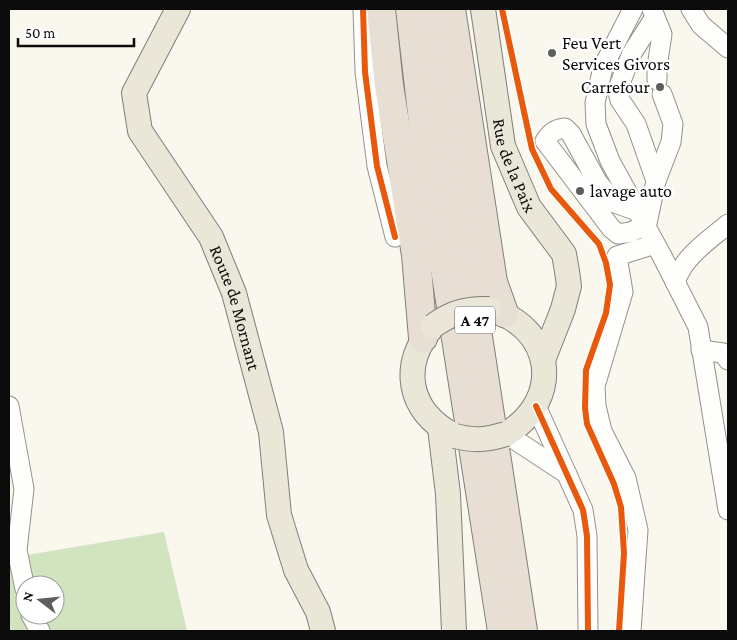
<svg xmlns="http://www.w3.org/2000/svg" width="737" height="640" font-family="'Crimson Pro',serif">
<rect width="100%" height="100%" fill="#f9f7ee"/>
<path fill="#d1e3bf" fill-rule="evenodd" d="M164 532 187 631H9V558ZM25 585H55V615H25Z"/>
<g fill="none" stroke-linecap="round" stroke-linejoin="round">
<defs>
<g id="minor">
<polyline points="363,9 365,72 377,166 395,237"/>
<polyline points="633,9 603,67 595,103 596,124 610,161 662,256 698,327 728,510"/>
<polyline points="691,9 701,25 728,48"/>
<polyline points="655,17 662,34 657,67 657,80"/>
<polyline points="656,181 671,142 673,124 662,94"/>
<path d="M637 211 615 203 598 183 571 134 565 128C555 129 550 133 545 141L611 228 618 234 631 232 645 225"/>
<polyline points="646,228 656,181 636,124 620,100 618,92 619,86 632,53 655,17 652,9"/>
<path d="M675 282C685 255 707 242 728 224"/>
<polyline points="701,350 723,353 728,360"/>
<polyline points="9,406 24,489 17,550 25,589"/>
<polyline points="536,406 583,510 587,536 588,631"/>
<polyline points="506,434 567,474"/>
<polyline points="31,615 40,631"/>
<polyline points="631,631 638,530 626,478 602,431 596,406 595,386 623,292 617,256 655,244"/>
</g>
<g id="major">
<path id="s1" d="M178 9 134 93 140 131 211 237 234 293 271 432 279 515 296 570 318 612 323 631"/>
<path id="s2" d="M483 9 503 146 529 207 564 254 567 271 569 286 563 309 543 360"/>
<path d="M489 309C554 327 564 399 506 434"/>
<path d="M433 326C400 365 407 410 453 435"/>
<polyline points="440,428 448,494 454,631"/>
</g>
<g id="highway">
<polyline points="381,9 389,85 416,255 423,338"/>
<polyline points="410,9 426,148 502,631"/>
<polyline points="431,9 437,68 523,631"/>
<polyline points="451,9 493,282 504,313"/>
</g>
</defs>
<use href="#minor" stroke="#92918d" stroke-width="21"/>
<use href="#major" stroke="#7f7f7a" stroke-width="26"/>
<use href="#highway" stroke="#7f7f7a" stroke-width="30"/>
<use href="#minor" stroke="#fefefc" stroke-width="19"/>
<use href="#major" stroke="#eae6d8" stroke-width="24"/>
<use href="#highway" stroke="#e7ded4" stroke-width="28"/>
<defs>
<g id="major-bridge">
<path d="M433 326C451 313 466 308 489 309"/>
<path d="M455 436C475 441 486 440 506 434"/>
</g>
</defs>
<use href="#major-bridge" stroke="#7f7f7a" stroke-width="26" stroke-linecap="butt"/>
<use href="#major-bridge" stroke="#eae6d8" stroke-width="24"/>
<defs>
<g id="cycleway">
<polyline points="363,9 365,72 377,166 395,237"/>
<polyline points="502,9 532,149 551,189 599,244 606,263 610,285 606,313 586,370 585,408 587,424 614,484 621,507 624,553 619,631"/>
<polyline points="536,406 583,510 587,536 588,631"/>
</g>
</defs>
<use href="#cycleway" stroke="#fff" stroke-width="9"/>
<use href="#cycleway" stroke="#e8590c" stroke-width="6"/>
</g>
<g fill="#5e5e5a" stroke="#fff" stroke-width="2">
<circle cx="552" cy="53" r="5"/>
<circle cx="660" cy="87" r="5"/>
<circle cx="580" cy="191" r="5"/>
</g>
<g text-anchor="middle" stroke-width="5" stroke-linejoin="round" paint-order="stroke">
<rect fill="#fff" stroke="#545454" stroke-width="1" x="455" y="306.5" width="40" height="27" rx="4"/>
<g font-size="16" font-weight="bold" fill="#0b0b0b">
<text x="475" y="326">A 47</text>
</g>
<g font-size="18" fill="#0b0b0b" stroke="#fff" text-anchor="start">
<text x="562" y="49">Feu Vert<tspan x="562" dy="21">Services Givors</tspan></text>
<text x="650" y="93" text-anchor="end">Carrefour</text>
<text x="590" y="197">lavage auto</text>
</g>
<g font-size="18" fill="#0b0b0b" stroke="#fff">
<text dy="6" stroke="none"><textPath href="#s2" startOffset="160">Rue de la Paix</textPath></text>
<text dy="6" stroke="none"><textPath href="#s1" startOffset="336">Route de Mornant</textPath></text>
</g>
</g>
<rect width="737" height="640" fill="none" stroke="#0b0b0b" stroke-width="20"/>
<g transform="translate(40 600) rotate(286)"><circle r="24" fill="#ffffff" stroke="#9d9d9d"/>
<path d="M0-4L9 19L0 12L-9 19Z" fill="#5e5e5a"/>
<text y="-8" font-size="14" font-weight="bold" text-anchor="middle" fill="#0b0b0b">N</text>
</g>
<path d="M18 38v8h116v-8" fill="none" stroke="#0b0b0b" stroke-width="2.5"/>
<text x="25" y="38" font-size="15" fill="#0b0b0b" stroke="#ffffff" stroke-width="4" paint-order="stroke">50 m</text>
</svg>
